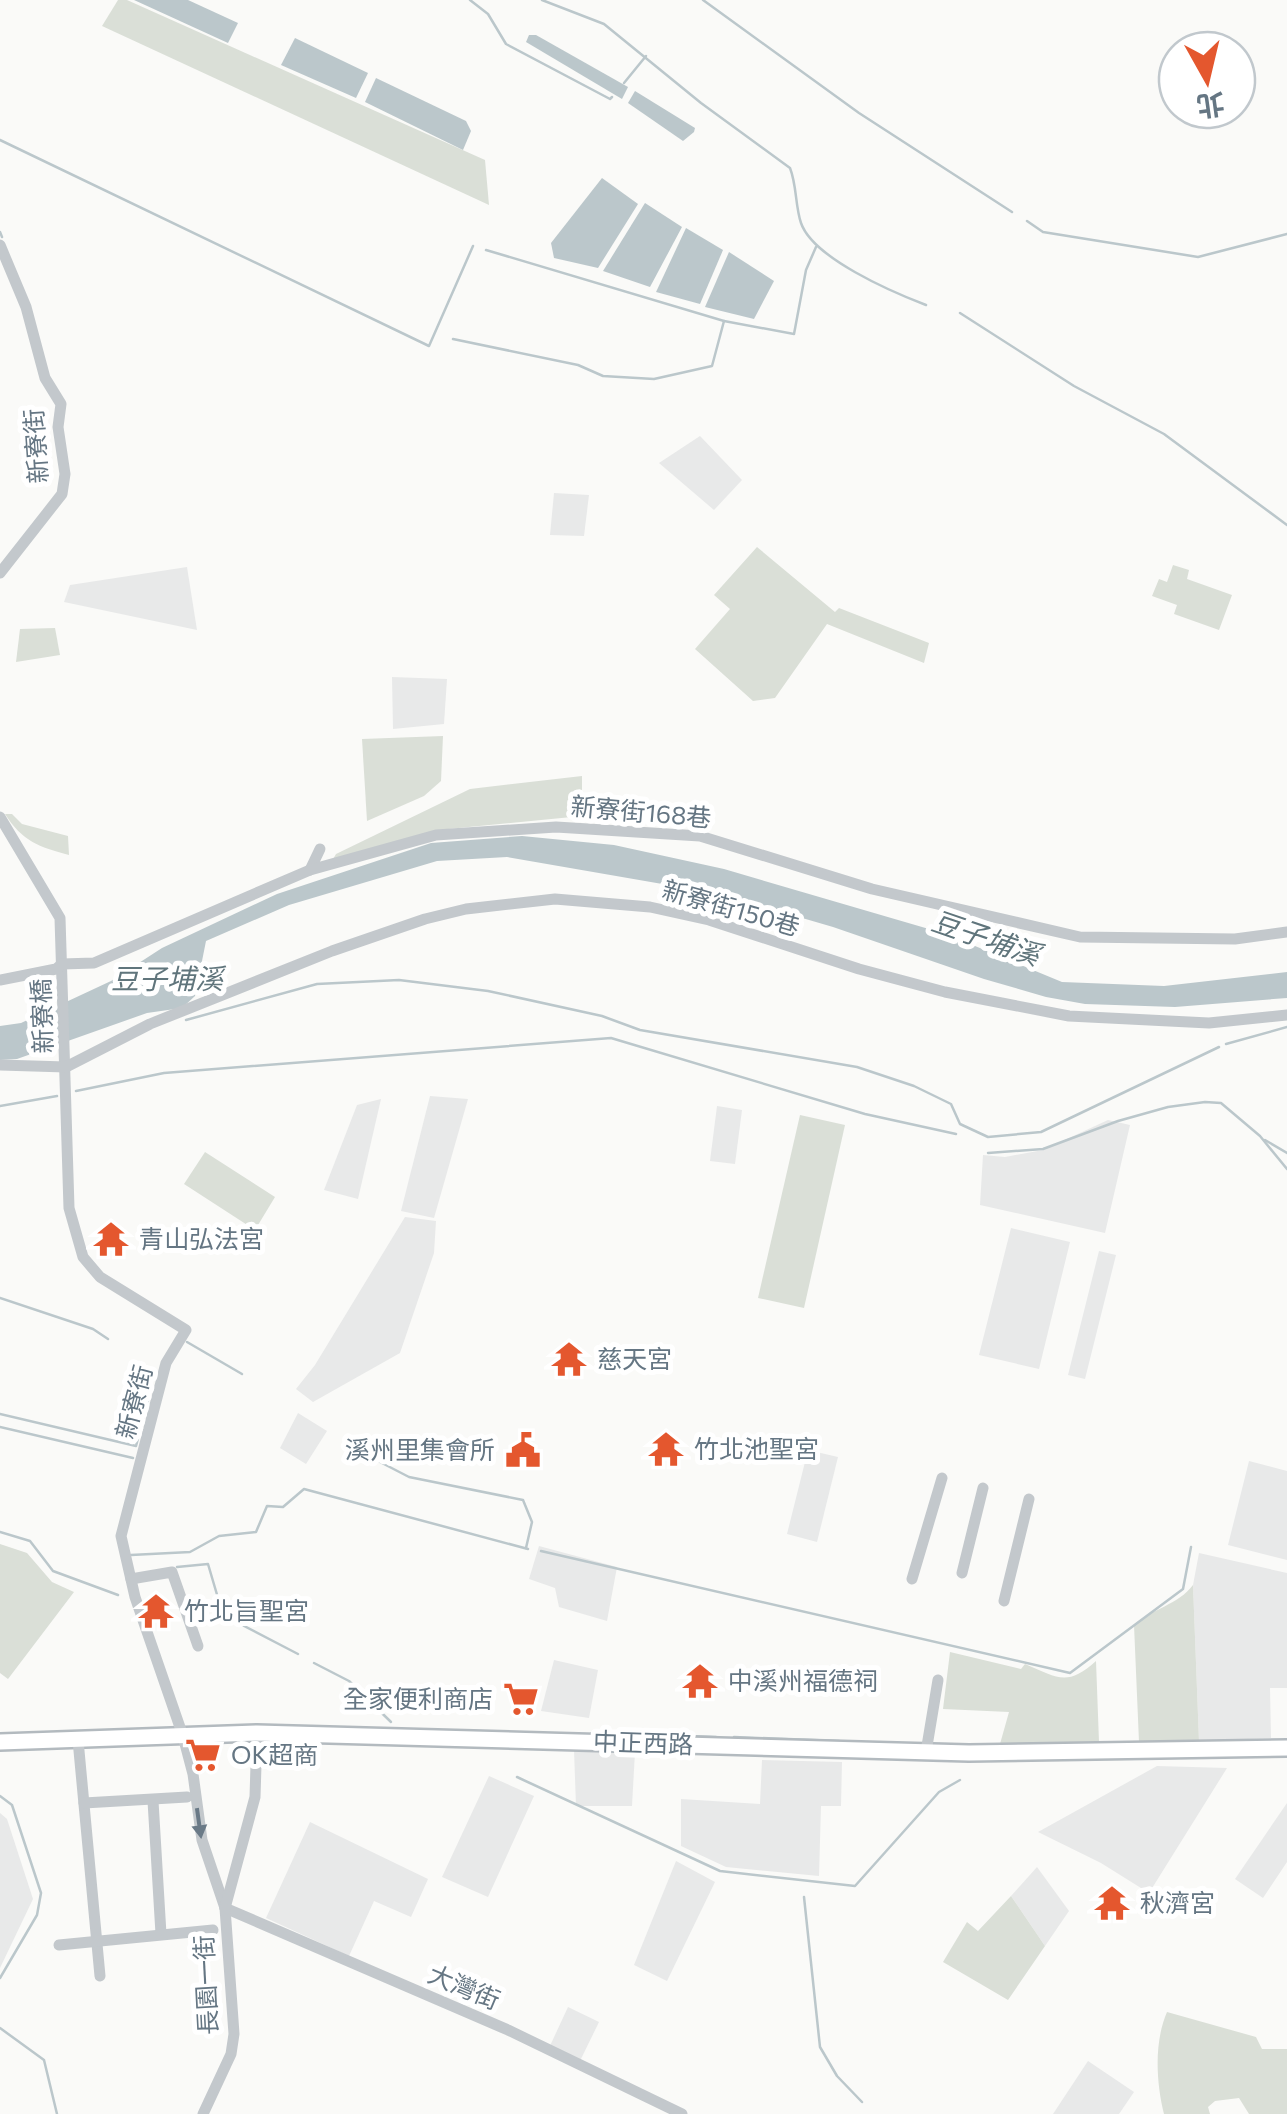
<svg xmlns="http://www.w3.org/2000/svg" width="1287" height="2114" font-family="Commissioner,'Noto Sans TC',sans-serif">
<rect width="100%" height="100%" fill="#fafaf8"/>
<g fill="#e8e9e9">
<polygon points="700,436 742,480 714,510 659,463"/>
<polygon points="554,493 589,495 584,536 550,535"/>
<polygon points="187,567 197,630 64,602 70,585"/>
<polygon points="392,677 447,679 444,724 393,729"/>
<polygon points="430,1096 468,1099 434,1218 401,1211"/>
<polygon points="381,1099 358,1199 324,1190 357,1105"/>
<polygon points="717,1106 742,1110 735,1164 710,1161"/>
<polygon points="1108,1120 1130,1125 1105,1233 980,1205 983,1155 1005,1157 1043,1150"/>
<polygon points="405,1217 436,1221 434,1253 400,1353 313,1402 296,1389 315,1365"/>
<polygon points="1011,1228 1070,1242 1039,1369 979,1355"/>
<polygon points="1099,1251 1116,1255 1085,1379 1068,1375"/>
<polygon points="298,1413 327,1431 306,1464 280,1448"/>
<polygon points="808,1450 838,1457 817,1542 787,1534"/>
<polygon points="1249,1461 1287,1471 1287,1560 1228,1545"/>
<polygon points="539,1546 617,1567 607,1621 559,1607 555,1588 529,1579"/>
<polygon points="1199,1553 1287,1573 1287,1688 1270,1688 1271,1738 1199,1741 1193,1585"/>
<polygon points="554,1660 598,1670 589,1718 541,1711"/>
<polygon points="574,1750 635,1752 632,1806 576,1806"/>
<polygon points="762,1760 842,1762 841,1806 821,1806 819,1876 726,1867 681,1846 681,1799 760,1804"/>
<polygon points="1157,1766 1227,1768 1149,1893 1101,1863 1038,1832"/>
<polygon points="489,1776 534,1796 488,1897 442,1877"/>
<polygon points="1287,1803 1287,1862 1263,1898 1235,1879"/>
<polygon points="0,1813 7,1819 33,1899 0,1968"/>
<polygon points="310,1822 428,1879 411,1917 374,1901 349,1956 266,1918"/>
<polygon points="676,1861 715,1882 667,1981 634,1965"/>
<polygon points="1037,1867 1069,1911 1045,1946 1011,1896"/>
<polygon points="568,2007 599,2022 579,2063 549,2048"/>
<polygon points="1088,2061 1134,2092 1119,2114 1053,2114"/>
</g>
<g fill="#dadfd7">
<polygon points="118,0 127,0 485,160 489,205 102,26"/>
<polygon points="757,547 835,612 839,608 929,643 924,663 827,624 775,698 753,701 695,649 730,609 714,595"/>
<polygon points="1173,565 1189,570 1187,579 1232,595 1219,630 1174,614 1177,605 1152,596 1159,579 1167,582"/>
<polygon points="55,628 60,655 16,662 20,629"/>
<polygon points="443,736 441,781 424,796 367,821 362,739"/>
<polygon points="582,776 582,816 448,829 332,861 336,854 470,789"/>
<path d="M5 814H12L22 824 68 836 69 855C39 847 22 841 5 814Z"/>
<polygon points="800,1115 845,1125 804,1308 758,1298"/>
<polygon points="205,1152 275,1197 255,1230 184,1184"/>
<polygon points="0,1544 27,1553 52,1582 74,1592 8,1679 0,1673"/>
<path d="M1193 1585 1199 1741 1139 1742 1134 1625C1153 1608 1178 1605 1193 1585Z"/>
<path d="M950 1652 1021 1669 1025 1664C1058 1678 1067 1687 1096 1661L1099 1742 1000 1744 1009 1712 943 1709Z"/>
<polygon points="1011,1896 1045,1946 1008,2000 943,1962 967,1922 978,1931"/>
<path d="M1167 2012 1256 2037 1262 2049H1287V2114H1249L1239 2098 1215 2101 1208 2107 1210 2114H1164C1156 2082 1154 2042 1167 2012Z"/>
</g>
<g fill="#bbc7cb">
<polygon points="134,0 188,0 238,23 228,43"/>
<polygon points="529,35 536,35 628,87 622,99 526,42"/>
<polygon points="295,38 368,73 356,98 281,65"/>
<polygon points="376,78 466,121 471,131 463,150 365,102"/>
<polygon points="635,91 695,128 694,132 683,141 628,103"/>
<polygon points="602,178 638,204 598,268 554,258 551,243"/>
<polygon points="645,203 682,227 650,287 603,271"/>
<polygon points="686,228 723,250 700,304 656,292"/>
<polygon points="729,252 774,281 754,319 705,307"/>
<polygon points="522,836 614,845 724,869 946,934 1062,982 1164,986 1287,972 1287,998 1175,1007 1085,1004 1046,997 984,979 833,927 720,894 507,857 437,861 289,905 206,941 195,996 182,1008 147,1013 17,1059 0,1060 0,1026 21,1023 111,981 162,948 277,894 431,843"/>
</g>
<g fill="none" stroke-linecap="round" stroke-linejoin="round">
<g stroke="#bbc7cb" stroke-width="2.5">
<polyline points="470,0 488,14 506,44 610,99 612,97"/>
<path d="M542 0 604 24 701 103 790 168C797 186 795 205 801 223 813 258 892 292 926 305"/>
<polyline points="703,0 859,113 1012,212"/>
<polyline points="624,83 646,56"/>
<polyline points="0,140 429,346 473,246"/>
<polyline points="1027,221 1043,232 1198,257 1287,234"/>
<polyline points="0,232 2,237"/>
<polyline points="486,250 724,321"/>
<polyline points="960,313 1074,386 1164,434 1287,525"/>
<polyline points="453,339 578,365 603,376 654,379 712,366 724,321 794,334 806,270 816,247"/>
<polyline points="186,1020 317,984 399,980 488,991 602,1016 640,1030 857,1067 914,1086 951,1104 960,1124 988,1137 1041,1132 1219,1047"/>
<polyline points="1226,1044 1287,1027"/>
<polyline points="76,1091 164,1073 611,1038 865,1114 956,1134"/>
<polyline points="0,1106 57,1096"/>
<polyline points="1265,1140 1287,1153"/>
<polyline points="988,1153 1043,1149 1118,1121 1168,1107 1205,1102 1221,1103 1260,1136 1287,1169"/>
<polyline points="0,1298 93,1329 108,1339"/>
<polyline points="187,1342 242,1374"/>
<polyline points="0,1414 136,1446 148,1400"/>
<polyline points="0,1427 133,1458"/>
<polyline points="380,1462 409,1477 523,1500 532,1522 526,1548"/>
<polyline points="0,1532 30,1541 53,1571 118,1595"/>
<polyline points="541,1551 1070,1673 1183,1589 1191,1547"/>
<polyline points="131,1555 190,1552 219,1536 256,1532 267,1506 283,1507 304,1489 528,1549"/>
<polyline points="177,1567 208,1564 223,1615 298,1654"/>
<polyline points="314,1663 349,1681 391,1722"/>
<polyline points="609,1733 716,1737"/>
<polyline points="734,1737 839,1741"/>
<polyline points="517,1777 720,1871 855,1886 939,1792 960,1780"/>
<polyline points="0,1796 12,1805 41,1893 37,1915 0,1978"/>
<polyline points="804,1897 820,2047 837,2076 862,2102"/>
<polyline points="0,2028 44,2060 57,2114"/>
</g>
<defs>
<polyline id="secondary" points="0,1742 257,1733 969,1753 1287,1748"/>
</defs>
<use href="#secondary" stroke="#b3babf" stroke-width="20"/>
<g stroke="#c3c8cc" stroke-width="11">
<polyline points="0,245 26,307 45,378 61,404 58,427 65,474 62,494 0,573"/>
<polyline points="0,817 60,918 69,1208 83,1257 100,1277 186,1330 166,1363 121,1536 135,1597 183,1736 193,1774 202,1840 225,1908"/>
<polyline points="310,870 320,849"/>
<polyline points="0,980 56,969 62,964 94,963 310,870 436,835 556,827 700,836 872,889 1080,937 1235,939 1287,932"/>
<polyline points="0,1065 66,1067 150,1024 332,951 425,919 466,909 555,899 650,907 709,920 859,969 945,992 1069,1016 1209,1023 1287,1015"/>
<polyline points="962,1573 983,1488"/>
<polyline points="131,1579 172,1572 198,1646"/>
<polyline points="912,1579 942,1478"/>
<polyline points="1004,1601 1029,1499"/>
<polyline points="78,1740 100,1976"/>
<polyline points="926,1752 938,1680"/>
<polyline points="153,1801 161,1934"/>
<polyline points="84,1803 187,1797"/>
<polyline points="225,1908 508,2030 682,2114"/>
<polyline points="59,1945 213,1930"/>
<polyline points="203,2114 231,2054 234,2034 225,1908 255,1797 257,1733"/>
</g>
<use href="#secondary" stroke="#fff" stroke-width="15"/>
</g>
<defs><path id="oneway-solid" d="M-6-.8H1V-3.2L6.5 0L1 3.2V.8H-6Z" transform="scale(2.5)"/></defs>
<use fill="#6a7a87" href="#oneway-solid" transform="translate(199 1823) rotate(82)"/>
<defs>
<symbol id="temple-bare" viewBox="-9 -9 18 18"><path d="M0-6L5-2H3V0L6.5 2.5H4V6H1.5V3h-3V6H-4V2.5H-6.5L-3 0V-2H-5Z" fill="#e4572e" stroke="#fff" stroke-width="2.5" paint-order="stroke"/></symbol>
<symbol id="civic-bare" viewBox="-9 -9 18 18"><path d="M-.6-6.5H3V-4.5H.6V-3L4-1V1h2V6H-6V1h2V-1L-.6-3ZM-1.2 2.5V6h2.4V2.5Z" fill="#e4572e" stroke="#fff" stroke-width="2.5" paint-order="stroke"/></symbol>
<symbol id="supermarket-bare" viewBox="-9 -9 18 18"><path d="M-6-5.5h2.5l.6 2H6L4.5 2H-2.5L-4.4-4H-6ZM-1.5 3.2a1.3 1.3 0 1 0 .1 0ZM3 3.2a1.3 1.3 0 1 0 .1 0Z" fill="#e4572e" stroke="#fff" stroke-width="2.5" paint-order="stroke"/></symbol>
</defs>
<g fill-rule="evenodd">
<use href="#temple-bare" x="86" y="1214" width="50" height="50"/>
<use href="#temple-bare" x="544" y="1334" width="50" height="50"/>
<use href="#temple-bare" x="641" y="1424" width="50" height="50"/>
<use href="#civic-bare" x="498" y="1425" width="50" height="50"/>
<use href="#temple-bare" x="131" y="1586" width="50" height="50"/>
<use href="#temple-bare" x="675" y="1656" width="50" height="50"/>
<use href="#supermarket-bare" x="496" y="1674" width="50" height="50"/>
<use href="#supermarket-bare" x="178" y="1730" width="50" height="50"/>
<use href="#temple-bare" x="1087" y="1878" width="50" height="50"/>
</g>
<g text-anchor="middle" stroke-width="10" stroke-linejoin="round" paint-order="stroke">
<g font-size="25" fill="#657683" stroke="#fff">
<text transform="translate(36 446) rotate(-94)" y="9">新寮街</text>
<text transform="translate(641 812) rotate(5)" y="9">新寮街168巷</text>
<text transform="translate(731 908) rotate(16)" y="9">新寮街150巷</text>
<text transform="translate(42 1016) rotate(-92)" y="9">新寮橋</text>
<text transform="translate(134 1402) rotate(-75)" y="9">新寮街</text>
<text transform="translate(643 1743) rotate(2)" y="9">中正西路</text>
<text transform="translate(206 1985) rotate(-93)" y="9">長園一街</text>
<text transform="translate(464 1987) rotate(23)" y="9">大灣街</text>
</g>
<g font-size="25" fill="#657683" stroke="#fff" text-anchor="start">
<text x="139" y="1248">青山弘法宮</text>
<text x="597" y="1368">慈天宮</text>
<text x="694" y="1458">竹北池聖宮</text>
<text x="495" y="1459" text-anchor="end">溪州里集會所</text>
<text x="184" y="1620">竹北旨聖宮</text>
<text x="728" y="1690">中溪州福德祠</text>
<text x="493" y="1708" text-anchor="end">全家便利商店</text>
<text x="231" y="1764">OK超商</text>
<text x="1140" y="1912">秋濟宮</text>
</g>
<g font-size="28" font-style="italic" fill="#60757c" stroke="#fff">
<text transform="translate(986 938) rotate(19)" y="10">豆子埔溪</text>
<text x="167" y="989">豆子埔溪</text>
</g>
</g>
<g transform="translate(1207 80) rotate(172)"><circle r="48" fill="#ffffff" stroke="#c1c8cd" stroke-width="2.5"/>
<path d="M0-8L18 38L0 25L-18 38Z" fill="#e4572e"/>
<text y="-15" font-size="28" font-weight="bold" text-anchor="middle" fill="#657683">北</text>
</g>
</svg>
